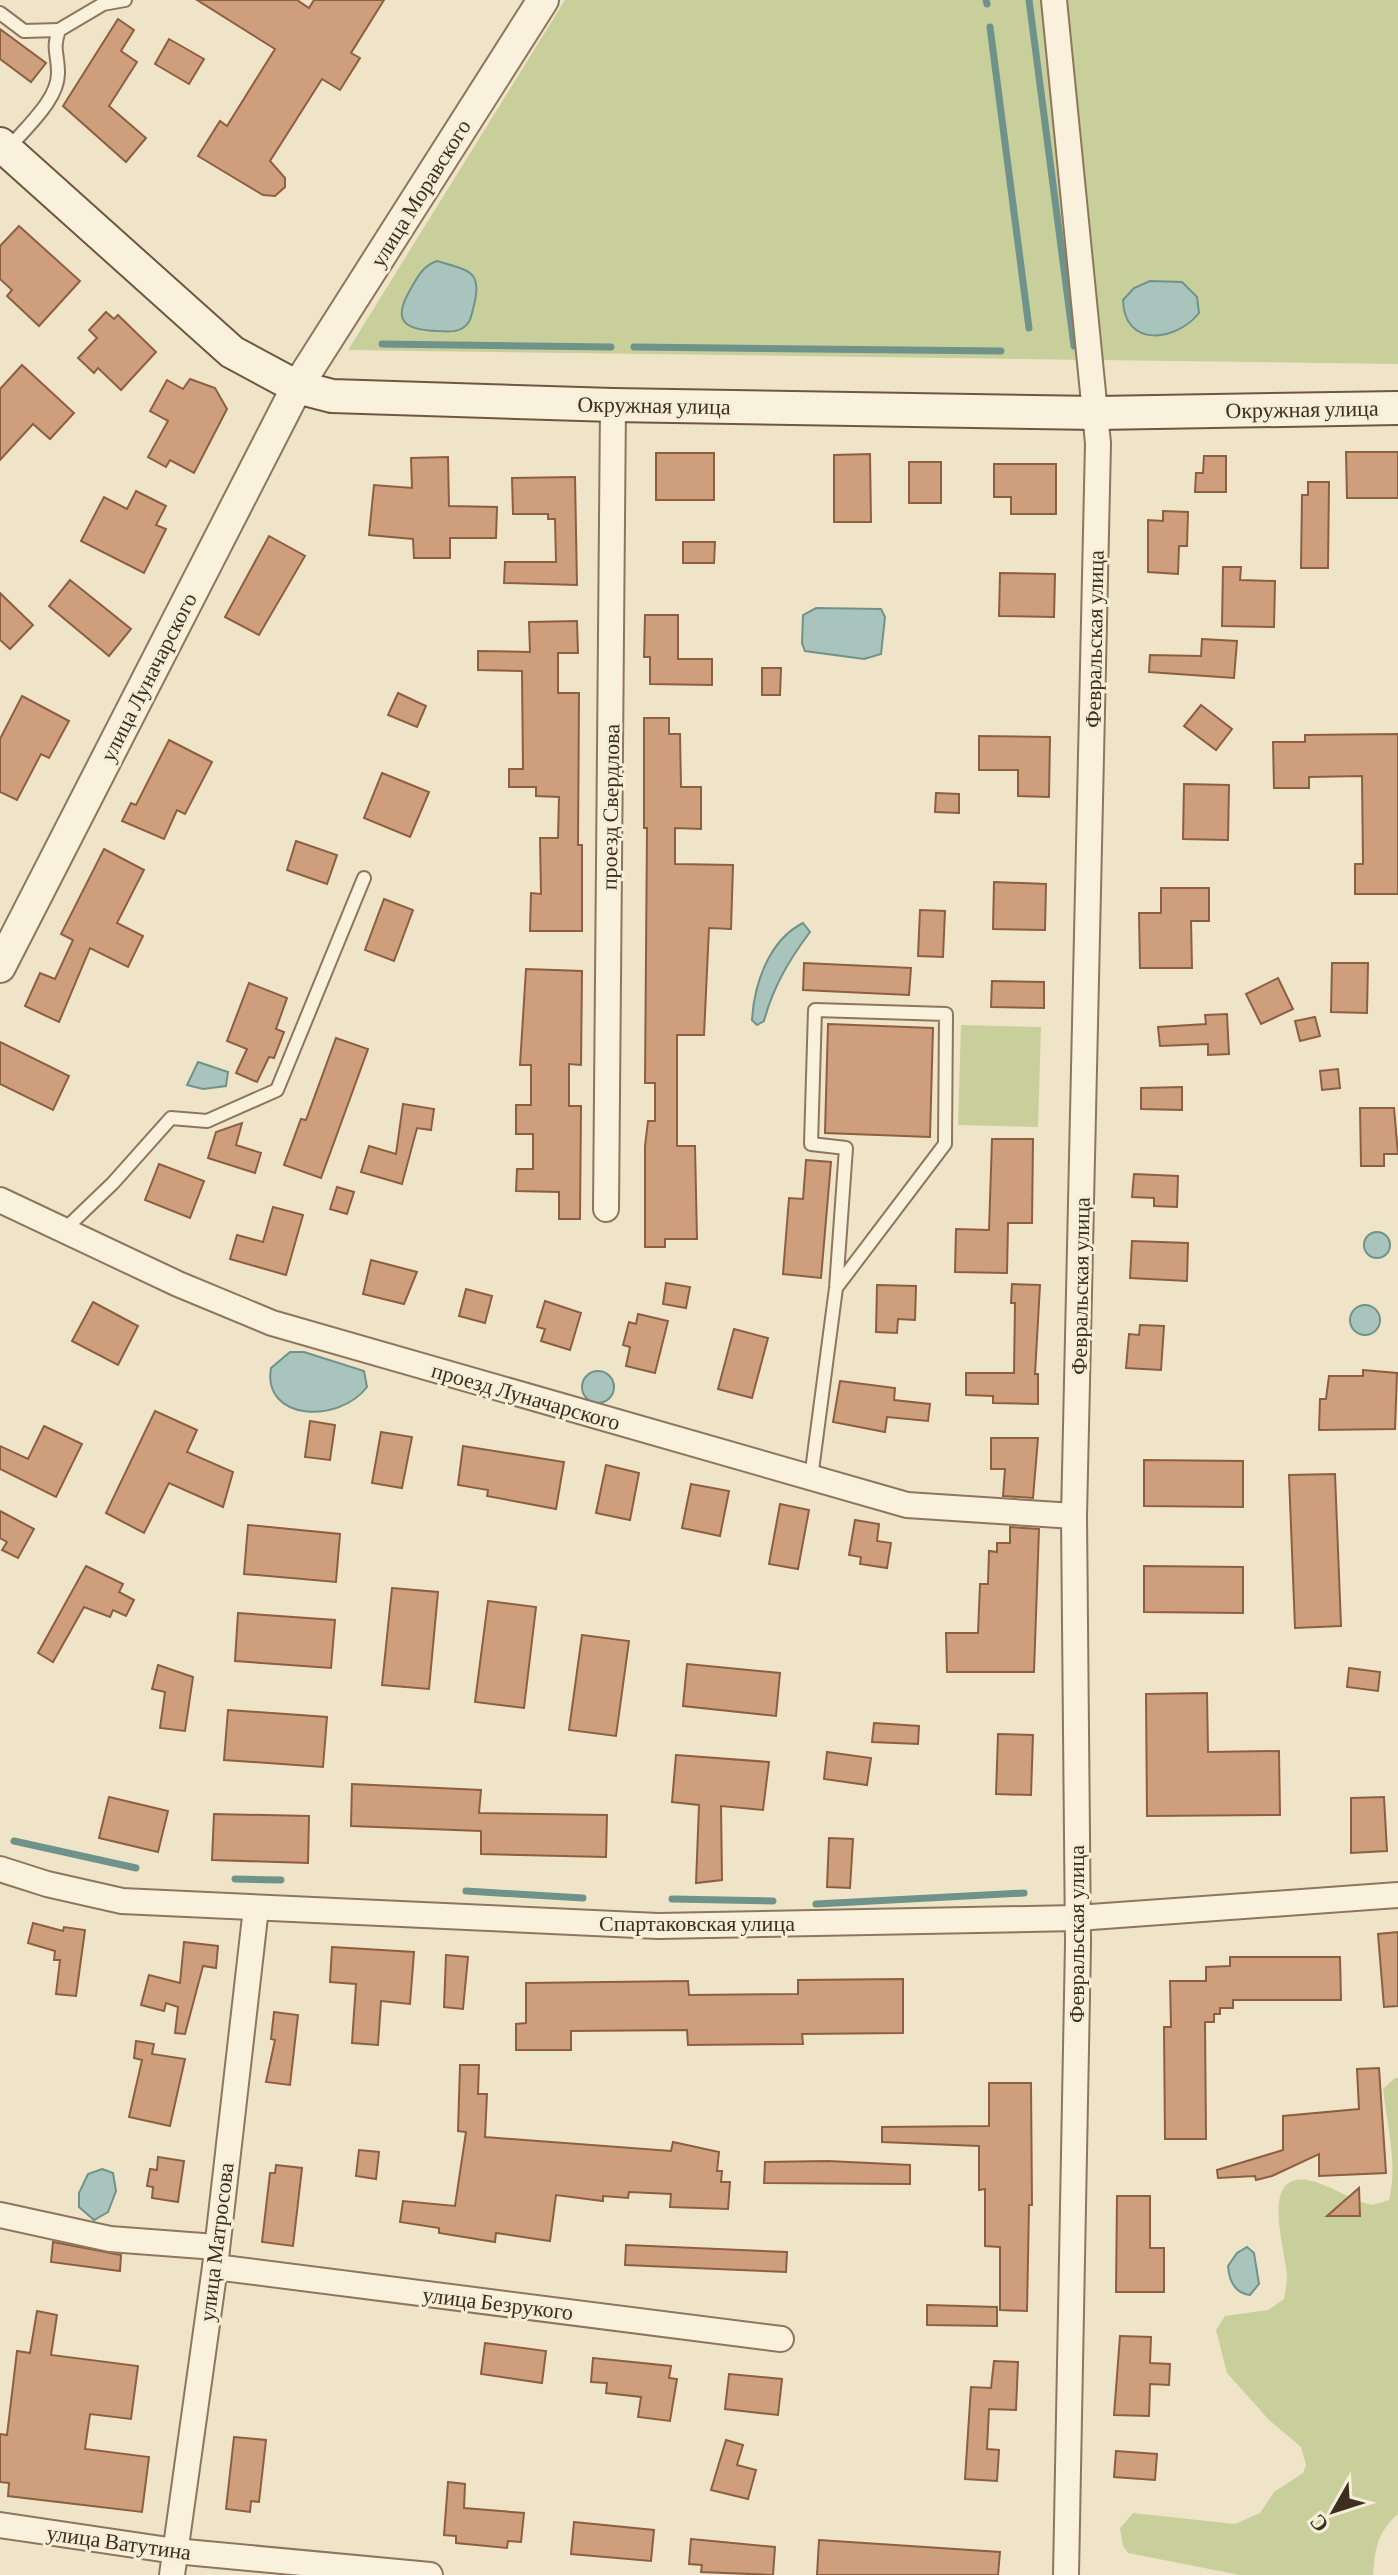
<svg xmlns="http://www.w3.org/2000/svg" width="1398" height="2575" font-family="'Crimson Pro',serif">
<rect width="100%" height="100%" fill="#f0e4c8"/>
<g fill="#c9cf9b">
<polygon points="565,0 1398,0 1398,364 348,350"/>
<polygon points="961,1025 1041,1027 1038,1127 958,1125"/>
<path d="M1395 2078H1398V2514C1377 2533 1375 2548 1373 2575H1240L1128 2553 1123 2546 1120 2528 1133 2513 1235 2524 1260 2513 1274 2492 1303 2473 1306 2465 1301 2447 1269 2420 1227 2373 1216 2330 1225 2316 1268 2310 1284 2299C1286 2288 1288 2279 1286 2268 1284 2245 1261 2173 1307 2180 1330 2184 1349 2200 1372 2205L1389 2200C1398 2163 1387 2126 1383 2089Z"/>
</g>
<g fill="#a9c4bc" stroke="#6f938a" stroke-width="2">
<path d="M437 261C469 271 484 270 473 309 471 318 470 324 461 329 454 333 445 331 437 331 406 330 392 322 409 292 417 278 422 266 437 261Z"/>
<path d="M1150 281 1182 282 1197 297 1199 313C1176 342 1124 348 1123 300L1134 288Z"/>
<polygon points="816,608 881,609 885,617 881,654 864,659 805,651 802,643 803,615"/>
<path d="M803 923 810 932C789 960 773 987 764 1021L757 1025 752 1020C754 984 769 940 803 923Z"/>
<polygon points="198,1062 228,1072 226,1086 203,1089 187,1085"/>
<circle cx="1377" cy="1245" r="13"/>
<circle cx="1365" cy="1320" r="15"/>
<path d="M290 1352H304L364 1371 367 1387C339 1424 262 1421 271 1368Z"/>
<circle cx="598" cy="1387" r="16"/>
<polygon points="102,2169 113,2173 116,2191 108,2212 94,2220 79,2207 79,2193 88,2174"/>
<path d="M1247 2247 1254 2253 1259 2284 1250 2295C1234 2293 1229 2279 1228 2266L1237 2253Z"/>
</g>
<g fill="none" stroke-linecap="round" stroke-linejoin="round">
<g stroke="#6f938a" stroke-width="7">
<polyline points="986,0 987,4"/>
<polyline points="1029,0 1074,346"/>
<polyline points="990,27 1029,328"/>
<polyline points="382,344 611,347"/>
<polyline points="634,347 1001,351"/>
<polyline points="14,1841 136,1868"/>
<polyline points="235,1879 281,1880"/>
<polyline points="466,1891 583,1898"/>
<polyline points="672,1899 773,1901"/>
<polyline points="816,1904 1024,1893"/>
</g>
</g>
<g fill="#cf9f7d" stroke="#8d5f41" stroke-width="2">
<polygon points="197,0 297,0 309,8 314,0 384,0 351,53 360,58 340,90 322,79 270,161 285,178 285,187 275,196 263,195 198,156 220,121 227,126 275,49"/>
<polygon points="118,19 134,30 121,51 137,62 109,106 146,138 126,162 63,106"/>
<polygon points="0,29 46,63 31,82 0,59"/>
<polygon points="169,39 204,59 189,84 155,64"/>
<polygon points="19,226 80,281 39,326 7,296 12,290 0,279 0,246"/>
<polygon points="106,312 114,319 118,315 156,352 121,390 98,368 94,373 78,358 97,338 89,330"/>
<polygon points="22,365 74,413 50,439 33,424 0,460 0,389"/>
<polygon points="190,379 215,388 227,409 194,473 170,460 166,467 148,457 168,421 150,411 167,380 183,389"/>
<polygon points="1346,452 1398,452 1398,498 1347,498"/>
<rect x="656" y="453" width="58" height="47"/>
<polygon points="870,454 871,522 834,522 834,455"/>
<polygon points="1204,456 1226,456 1226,492 1195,492 1196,473 1203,473"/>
<polygon points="448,457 449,506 497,507 496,538 450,538 450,558 414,558 413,539 369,535 374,485 412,488 411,458"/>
<rect x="909" y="462" width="32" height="41"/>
<polygon points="994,464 1056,464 1056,514 1011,514 1011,497 994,497"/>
<polygon points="575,477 577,585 504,583 505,562 556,562 555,519 548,519 548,514 513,514 512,478"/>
<polygon points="1308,482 1329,482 1328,568 1301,568 1302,495 1308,495"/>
<polygon points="136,491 166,506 156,525 166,529 144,573 81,541 104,497 127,509"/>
<polygon points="1163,511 1188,512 1187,546 1179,546 1178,574 1148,572 1148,520 1163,521"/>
<polygon points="269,536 305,556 259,635 225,617"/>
<polygon points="683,542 715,542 714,563 683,563"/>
<polygon points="1223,567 1241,567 1240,580 1275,581 1274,627 1222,626"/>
<polygon points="1000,573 1055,574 1054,617 999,616"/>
<polygon points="70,580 131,629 109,656 49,606"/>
<polygon points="0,593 33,625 10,649 0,640"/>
<polygon points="645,615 678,615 678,659 712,659 712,685 650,684 650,657 644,657"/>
<polygon points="577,621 578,653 558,653 558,693 579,693 578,845 582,845 582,931 530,931 531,893 541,894 540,838 558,838 559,797 536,796 536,787 509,787 509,769 523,769 522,671 478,670 478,651 530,652 529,622"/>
<polygon points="1202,639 1237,641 1234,678 1149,672 1150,655 1201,656"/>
<polygon points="762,668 781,668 780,695 762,695"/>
<polygon points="398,693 426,706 417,727 388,715"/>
<polygon points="22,696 69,721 49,758 41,754 17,800 0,792 0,739"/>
<polygon points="1201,705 1232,729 1216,750 1184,726"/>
<polygon points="644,718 669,718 669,734 680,734 681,787 701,787 701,829 675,828 675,864 733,865 731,929 709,928 704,1035 677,1035 677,1146 695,1146 697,1239 665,1239 665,1247 645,1247 645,1146 648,1121 655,1121 655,1083 645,1083 647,828 644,828"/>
<polygon points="1398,734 1398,894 1355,894 1355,864 1363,864 1362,776 1309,777 1309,788 1274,788 1273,742 1305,742 1305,735"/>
<polygon points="979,736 1050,737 1049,797 1018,796 1018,770 979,770"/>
<polygon points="169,740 212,762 185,814 177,810 164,839 122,821 131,803 136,805"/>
<polygon points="382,773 429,792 410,837 364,818"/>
<polygon points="1184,784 1229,785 1228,840 1183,839"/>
<polygon points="936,793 959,794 959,813 935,812"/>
<polygon points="296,841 337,855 327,884 287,870"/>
<polygon points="104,849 144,870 117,923 143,936 128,967 90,948 59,1022 25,1006 40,973 55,979 73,940 61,934"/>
<polygon points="994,882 1046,884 1045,930 993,929"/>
<polygon points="1161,888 1209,888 1209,921 1191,921 1192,968 1140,968 1139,913 1161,913"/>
<polygon points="384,899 413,910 394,961 365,950"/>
<polygon points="920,910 945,911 943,957 918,956"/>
<polygon points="804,963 911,968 909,995 803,990"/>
<polygon points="1332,963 1368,963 1367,1013 1331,1012"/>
<polygon points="526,969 582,971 581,1065 569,1064 569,1106 581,1106 580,1219 559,1219 559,1192 516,1191 517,1169 533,1169 533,1134 516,1134 516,1105 531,1105 531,1065 520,1065"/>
<polygon points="1278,978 1293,1009 1261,1024 1246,994"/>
<polygon points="992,981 1044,982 1044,1008 991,1007"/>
<polygon points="249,983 287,998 276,1029 284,1032 274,1058 269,1057 257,1082 236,1073 247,1049 227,1041"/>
<polygon points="1227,1014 1229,1054 1208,1055 1208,1044 1160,1046 1158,1027 1206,1024 1205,1015"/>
<polygon points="1315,1017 1320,1036 1300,1041 1295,1021"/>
<polygon points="828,1024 933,1028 930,1137 825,1133"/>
<polygon points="336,1038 368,1049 321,1178 284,1165 301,1119 306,1120"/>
<polygon points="0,1042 69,1076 53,1110 0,1084"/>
<polygon points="1338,1069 1340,1088 1322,1090 1320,1071"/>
<polygon points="1182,1087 1182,1110 1141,1109 1141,1088"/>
<polygon points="403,1104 434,1109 431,1130 417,1128 402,1184 361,1172 369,1146 396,1154"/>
<polygon points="1360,1108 1394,1108 1398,1154 1384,1154 1384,1166 1361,1166"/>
<polygon points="242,1123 236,1145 261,1153 255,1173 208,1158 216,1132"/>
<polygon points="992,1139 1033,1139 1032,1223 1008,1223 1007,1273 955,1272 956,1229 989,1230"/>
<polygon points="806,1160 831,1162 821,1278 783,1274 789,1198 803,1199"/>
<polygon points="159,1164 204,1181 190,1218 145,1200"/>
<polygon points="1134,1174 1178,1176 1177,1207 1154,1206 1154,1198 1132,1197"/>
<polygon points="337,1187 354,1192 347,1214 330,1209"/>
<polygon points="273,1207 303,1215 286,1275 230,1259 237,1235 263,1242"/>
<polygon points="1132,1241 1188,1243 1187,1281 1130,1278"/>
<polygon points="371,1260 417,1272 404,1304 363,1294"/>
<polygon points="666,1283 690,1287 686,1308 663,1304"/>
<polygon points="1012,1284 1040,1285 1035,1374 1038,1374 1038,1404 993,1403 993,1396 966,1395 966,1373 1014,1373 1015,1303 1011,1303"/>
<polygon points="877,1285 916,1286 915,1320 898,1319 897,1333 876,1332"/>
<polygon points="466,1289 492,1296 485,1323 459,1316"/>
<polygon points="545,1301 581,1313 570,1350 541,1341 545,1329 537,1327"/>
<polygon points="93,1302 138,1326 118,1365 72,1341"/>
<polygon points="638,1314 668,1321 655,1373 626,1366 630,1347 623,1345 629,1322 636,1324"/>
<polygon points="1140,1325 1164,1326 1161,1370 1126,1368 1129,1334 1139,1335"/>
<polygon points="734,1329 768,1338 752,1398 718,1389"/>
<polygon points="1363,1370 1397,1373 1395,1429 1319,1430 1320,1399 1326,1399 1329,1376 1363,1376"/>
<polygon points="840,1381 895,1388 894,1400 930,1404 928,1421 887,1417 885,1432 833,1422"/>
<polygon points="155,1411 197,1430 187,1452 233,1472 223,1507 169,1483 144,1533 106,1513"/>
<polygon points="310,1421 335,1425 330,1460 305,1457"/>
<polygon points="44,1426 82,1444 56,1497 0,1469 0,1446 28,1459"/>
<polygon points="381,1432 412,1437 402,1488 372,1483"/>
<polygon points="991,1438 1038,1438 1033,1498 1003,1496 1005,1469 991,1469"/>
<polygon points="463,1446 564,1462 556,1509 487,1496 488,1490 458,1485"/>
<polygon points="1144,1460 1243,1461 1243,1507 1144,1506"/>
<polygon points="606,1465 639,1473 630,1520 596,1513"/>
<polygon points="1335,1474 1341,1626 1295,1628 1289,1475"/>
<polygon points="691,1484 729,1491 720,1536 682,1528"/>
<polygon points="780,1504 809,1510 798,1569 769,1564"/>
<polygon points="0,1511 34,1529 18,1558 2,1550 7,1542 0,1538"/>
<polygon points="855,1520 879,1524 877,1541 891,1543 887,1568 860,1564 861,1557 849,1555"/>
<polygon points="248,1525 340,1534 336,1582 244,1574"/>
<polygon points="1010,1527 1039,1529 1034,1672 947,1672 946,1633 978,1633 980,1584 988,1584 989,1551 997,1552 997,1543 1010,1543"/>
<polygon points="86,1566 123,1584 119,1592 134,1600 126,1616 113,1610 110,1617 84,1607 53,1662 38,1653"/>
<polygon points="1144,1566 1243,1567 1243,1613 1144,1612"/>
<polygon points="392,1588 438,1592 429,1689 382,1685"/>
<polygon points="488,1601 536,1607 524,1708 475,1702"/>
<polygon points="238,1613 335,1620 331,1668 235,1661"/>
<polygon points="582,1635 629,1641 616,1736 569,1730"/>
<polygon points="687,1664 780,1673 776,1716 683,1706"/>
<polygon points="158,1665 193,1677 185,1731 160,1728 165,1692 152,1689"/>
<polygon points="1349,1668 1380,1672 1378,1691 1347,1687"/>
<polygon points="1207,1693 1208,1752 1279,1751 1280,1815 1147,1816 1146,1694"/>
<polygon points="228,1710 327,1717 323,1767 224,1760"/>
<polygon points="874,1723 919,1726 918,1744 872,1742"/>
<polygon points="998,1734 1033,1735 1031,1795 996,1794"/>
<polygon points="827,1752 871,1758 867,1785 824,1779"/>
<polygon points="676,1755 769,1762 763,1810 721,1806 722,1880 696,1883 699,1805 672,1802"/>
<polygon points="352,1784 481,1790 479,1813 607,1815 606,1857 481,1854 481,1831 351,1826"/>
<polygon points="109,1797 168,1811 158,1852 99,1838"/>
<polygon points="1384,1797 1387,1851 1351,1853 1351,1798"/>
<polygon points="214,1814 309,1816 308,1863 212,1860"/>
<polygon points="829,1838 853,1839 850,1888 827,1887"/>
<polygon points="33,1923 63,1931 64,1927 85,1930 76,1996 56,1994 60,1960 54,1960 55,1951 28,1943"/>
<polygon points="1398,1932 1398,2006 1384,2007 1378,1934"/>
<polygon points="184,1942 218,1946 216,1968 203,1966 185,2034 175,2033 178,2007 166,2003 164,2011 141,2005 149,1975 180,1983"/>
<polygon points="332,1947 414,1952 410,2004 381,2001 378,2045 352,2043 356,1984 330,1982"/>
<polygon points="446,1955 468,1957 463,2009 444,2007"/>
<polygon points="1230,1957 1340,1957 1341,2000 1233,2000 1233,2008 1220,2008 1220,2014 1214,2014 1214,2022 1205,2022 1206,2139 1165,2139 1164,2027 1171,2027 1170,1981 1206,1981 1206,1967 1230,1966"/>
<polygon points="903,1979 903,2033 802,2034 803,2044 688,2045 687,2030 571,2031 571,2050 516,2050 516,2024 526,2023 526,1983 688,1981 689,1995 798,1994 798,1980"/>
<polygon points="274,2012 298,2015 290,2085 266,2082 275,2040 271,2039"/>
<polygon points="136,2041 154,2044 152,2054 185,2059 170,2126 129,2117 142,2060 134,2058"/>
<polygon points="460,2065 479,2065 478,2094 487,2094 485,2137 671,2151 673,2142 719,2152 717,2171 722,2171 721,2182 730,2182 728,2209 670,2207 671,2194 629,2192 628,2198 603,2196 603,2201 556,2195 550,2241 496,2233 495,2242 439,2233 439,2228 400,2222 403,2201 455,2206 466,2132 458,2131"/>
<polygon points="1379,2068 1386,2173 1319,2176 1319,2154 1272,2176 1256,2180 1255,2176 1218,2178 1217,2170 1283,2150 1283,2116 1359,2109 1357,2069"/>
<polygon points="989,2083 1031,2083 1032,2205 1029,2205 1027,2311 1000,2310 1000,2247 985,2246 985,2189 979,2190 979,2146 882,2142 882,2127 989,2126"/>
<polygon points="359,2150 379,2152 376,2179 356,2176"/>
<polygon points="158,2157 184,2161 178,2202 152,2198 153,2187 147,2186 150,2169 157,2170"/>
<polygon points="828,2161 910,2165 910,2184 764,2183 765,2162"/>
<polygon points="276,2165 302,2168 293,2246 262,2242 270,2173 275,2173"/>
<polygon points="1359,2188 1360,2216 1327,2216"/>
<polygon points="1117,2196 1150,2196 1150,2248 1164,2248 1164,2292 1116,2292"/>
<polygon points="53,2242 121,2255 120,2271 51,2262"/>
<polygon points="626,2245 787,2252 786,2272 625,2265"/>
<polygon points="927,2305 997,2307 997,2326 927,2325"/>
<polygon points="37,2311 57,2315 51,2355 138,2366 131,2419 90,2414 85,2449 149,2457 142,2512 8,2496 9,2483 0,2482 0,2434 7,2435 17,2351 30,2353"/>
<polygon points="1120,2336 1151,2337 1150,2363 1170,2364 1169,2385 1150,2384 1149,2416 1114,2415"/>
<polygon points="485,2343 546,2351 542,2383 481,2374"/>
<polygon points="593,2358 671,2366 669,2378 677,2379 670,2421 638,2417 641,2397 606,2393 607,2383 591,2382"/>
<polygon points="994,2361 1018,2362 1016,2410 989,2409 987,2449 999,2450 997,2481 965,2479 971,2387 991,2388"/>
<polygon points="729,2374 782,2379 778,2415 725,2409"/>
<polygon points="234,2437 266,2440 259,2502 251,2501 250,2512 226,2509"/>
<polygon points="726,2440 743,2445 737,2465 756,2470 748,2499 711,2490"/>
<polygon points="1116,2451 1157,2454 1155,2480 1114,2477"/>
<polygon points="448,2482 465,2484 464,2508 524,2513 521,2542 508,2541 507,2548 456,2543 456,2536 444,2535"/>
<polygon points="574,2522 654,2530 651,2561 571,2554"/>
<polygon points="691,2539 775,2547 773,2575 701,2572 702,2565 689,2564"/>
<polygon points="819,2540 1000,2552 998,2575 817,2575"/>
</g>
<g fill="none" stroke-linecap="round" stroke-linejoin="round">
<defs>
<g id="service">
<polyline points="0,13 24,31 59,30"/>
<path d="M7 150C24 129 59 100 58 72 58 53 52 50 59 30L103 4 125 0"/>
<polyline points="62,1232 113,1183 171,1118 207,1121 277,1090 364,878"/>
<polyline points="811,1478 836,1288 846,1148 811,1144 815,1010 946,1014 945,1144 836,1288"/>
</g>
<g id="minor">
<polyline points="1054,0 1098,443 1074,1516 1078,1943 1066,2575"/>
<polyline points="0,1200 178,1284 272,1323 907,1505 1074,1516"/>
<polyline points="606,1209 613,405"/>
<polyline points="0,1869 47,1884 122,1901 658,1926 1077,1918 1398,1895"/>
<polyline points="0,2215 110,2239 216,2247"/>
<polyline points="215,2267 781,2339"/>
<polyline points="0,2525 175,2551 430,2575"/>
<polyline points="172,2575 215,2267 256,1908"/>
</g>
<polyline id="tertiary" points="0,967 297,387 543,0"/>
<polyline id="secondary" points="0,144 232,352 297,387 332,396 613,405 1097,413 1398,408"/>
</defs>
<use href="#service" stroke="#8d765c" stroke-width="16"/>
<use href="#minor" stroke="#8d765c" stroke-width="28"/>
<use href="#tertiary" stroke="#8d765c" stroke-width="34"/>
<use href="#secondary" stroke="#6f573f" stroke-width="36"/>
<use href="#service" stroke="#faf1dc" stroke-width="12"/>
<use href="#minor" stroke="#faf1dc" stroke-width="24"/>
<use href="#tertiary" stroke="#faf1dc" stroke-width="30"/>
<use href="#secondary" stroke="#faf1dc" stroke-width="32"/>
</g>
<g text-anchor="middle" stroke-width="6" stroke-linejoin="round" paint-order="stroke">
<g font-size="22" fill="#3d2e20" stroke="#f7eed8">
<text transform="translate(420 193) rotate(-58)" y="8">улица Моравского</text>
<text transform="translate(654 405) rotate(1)" y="8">Окружная улица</text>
<text transform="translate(1302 409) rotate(-1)" y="8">Окружная улица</text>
<text transform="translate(1094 639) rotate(-89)" y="8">Февральская улица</text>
<text transform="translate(148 677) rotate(-63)" y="8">улица Луначарского</text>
<text transform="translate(610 807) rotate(-89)" y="8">проезд Свердлова</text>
<text transform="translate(1080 1286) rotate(-89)" y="8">Февральская улица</text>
<text transform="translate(526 1396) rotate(16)" y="8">проезд Луначарского</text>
<text x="697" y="1931">Спартаковская улица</text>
<text transform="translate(1076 1934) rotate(-90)" y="8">Февральская улица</text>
<text transform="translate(216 2242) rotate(-83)" y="8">улица Матросова</text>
<text transform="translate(498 2303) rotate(7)" y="8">улица Безрукого</text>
<text transform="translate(119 2542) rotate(8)" y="8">улица Ватутина</text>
</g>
</g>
<g transform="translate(1334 2511) rotate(231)" stroke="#f7eed8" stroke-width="6" paint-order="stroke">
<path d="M0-6L14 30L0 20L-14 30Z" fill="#3d2e20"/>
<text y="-12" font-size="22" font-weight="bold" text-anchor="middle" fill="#3d2e20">С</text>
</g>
</svg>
